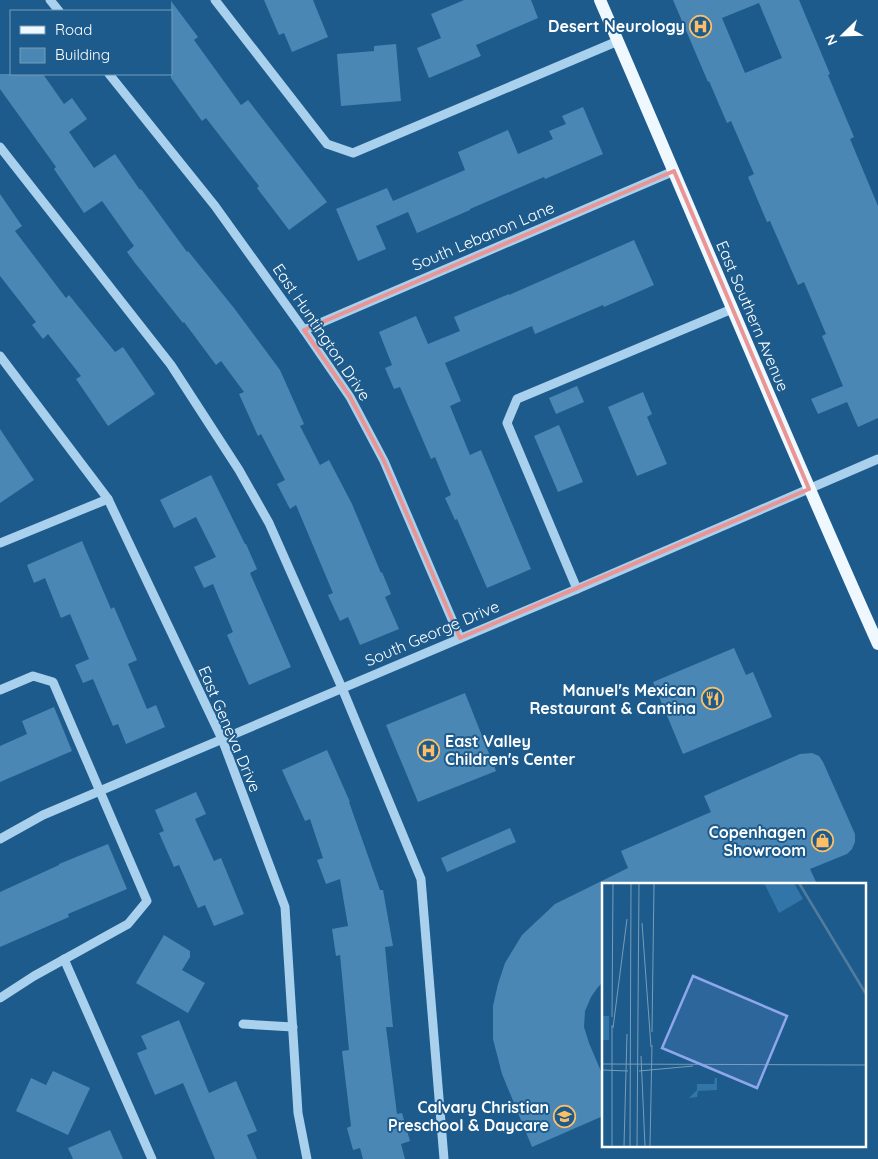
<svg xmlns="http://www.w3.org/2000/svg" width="878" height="1159" font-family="Quicksand,sans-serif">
<rect width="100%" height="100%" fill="#1d5b8c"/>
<g fill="#4a87b5" fill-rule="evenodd">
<polygon points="264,0 313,0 328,37 292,52 284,33 279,35"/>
<polygon points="464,0 531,0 538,18 476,45 481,56 429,78 417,48 441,38 431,14"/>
<path d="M673 0H799L830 74 828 75 854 137 850 139 878 206V418L858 427 847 402 818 414 811 399 843 386 822 336 826 334 804 282 798 285 770 221 767 222 748 177 754 174 731 121 727 123 709 81 708 82ZM759 3 782 58 745 73 722 18Z"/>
<polygon points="171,1 198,37 194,40 241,105 248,100 327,202 289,230 257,188 259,186 206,118 202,121 171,78"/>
<polygon points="396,44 401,101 341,106 337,54 374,51 374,46"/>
<polygon points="0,74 43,74 64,104 72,98 87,119 69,132 94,168 115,154 140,190 141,189 187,252 188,251 234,308 280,370 304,424 300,426 320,465 329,460 352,504 381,573 382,572 391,594 385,597 399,629 360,645 348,617 340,621 328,595 333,593 296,505 290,509 277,484 285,480 261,434 258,436 239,394 244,392 221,361 216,365 184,322 183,323 135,263 127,252 134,246 102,201 84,213 54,169 56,167 0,89"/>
<polygon points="583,107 603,154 545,179 544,177 470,209 470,210 417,233 408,212 376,226 386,249 358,261 336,209 387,188 393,201 465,170 458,152 508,130 518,154 553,139 549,131 566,124 562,116"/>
<polygon points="0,194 22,226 15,231 66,298 69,295 115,352 123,347 155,394 108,426 76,379 81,376 48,334 43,339 32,325 36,322 0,276"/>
<polygon points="634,240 654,285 604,307 603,305 535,334 532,326 445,363 461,401 450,406 470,455 481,450 531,569 487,588 457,519 455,520 445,498 451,495 435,457 431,459 400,387 394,389 385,368 392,365 379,332 416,316 428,344 460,331 454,317 509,294 509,295"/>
<polygon points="577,386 584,402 556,414 549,398"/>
<polygon points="643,392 652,414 647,417 667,464 637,476 608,407"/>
<polygon points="559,425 583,482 558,492 534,436"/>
<polygon points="0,429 34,480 0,503"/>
<polygon points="211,475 245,544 246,544 257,569 250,573 291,667 249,685 227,635 233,632 213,584 204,588 194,567 216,557 196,517 174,528 160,500"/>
<polygon points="82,541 111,609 114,607 137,660 128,664 147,709 156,705 165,727 126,744 118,724 113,726 93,679 83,683 75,665 89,659 70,614 61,618 45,578 34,583 27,565"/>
<polygon points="734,648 746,675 753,672 772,717 683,754 653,682"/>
<polygon points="465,693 496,771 418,802 386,725"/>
<polygon points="54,707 72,751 0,782 0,746 27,734 22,721"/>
<polygon points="327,750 350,802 349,802 380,890 383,890 393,946 385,947 393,1027 386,1027 397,1114 402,1113 410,1141 401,1144 405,1159 363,1159 360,1148 353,1150 347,1128 351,1126 342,1051 349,1050 340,955 336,956 332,929 348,926 340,879 326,884 317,860 323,858 310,819 305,821 282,770"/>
<polygon points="812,753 819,756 823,762 855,834 855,842 852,849 847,854 810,869 817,884 603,884 603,982 598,987 591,997 585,1011 584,1027 589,1043 603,1076 603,1116 532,1147 502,1074 493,1039 493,1006 498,984 505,963 522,935 555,904 628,868 621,851 711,812 704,796 800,754"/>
<polygon points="196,792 206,814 195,819 214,861 221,858 244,914 214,926 205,905 198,908 179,865 174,867 159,833 164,831 155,810"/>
<polygon points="510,828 516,842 447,872 441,858"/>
<polygon points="108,844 127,889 68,914 69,917 0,947 0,892 59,865 59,864"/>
<polygon points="164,935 190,951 190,957 182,970 205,983 188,1013 136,983"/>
<polygon points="179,1020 209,1093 236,1081 257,1131 247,1135 257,1159 215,1159 183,1083 155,1095 137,1053 147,1049 141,1036"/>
<polygon points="53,1071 90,1088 68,1135 16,1111 31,1078 46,1085"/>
<polygon points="110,1130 123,1159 73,1159 68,1148"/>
</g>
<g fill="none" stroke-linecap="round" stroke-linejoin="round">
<g stroke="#a9d0ec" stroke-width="9">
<polyline points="50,0 59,11"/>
<polyline points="215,0 327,144 353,153 618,41"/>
<polyline points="109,74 215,206 304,330 350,397 384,461 460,638"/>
<polyline points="0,147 171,365 239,470 269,523 342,688 421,879 444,1159"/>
<polyline points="304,330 674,171"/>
<polyline points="0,356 108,499 222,739 285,907 298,1113 307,1159"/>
<polyline points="0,543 108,499"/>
<polyline points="577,589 507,423 517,399 732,309"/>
<polyline points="0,690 33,676 53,682 147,901 128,924 34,976 0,998"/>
<polyline points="0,839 43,815 577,589 878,459"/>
<polyline points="64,959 152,1159"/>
<polyline points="243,1024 293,1027"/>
</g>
<path stroke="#eff7ff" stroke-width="12" d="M600 0C693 214 782 430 878 644"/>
</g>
<path fill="none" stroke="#ea9494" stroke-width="4" stroke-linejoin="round" d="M674 171 809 489 460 638 384 461 350 397 304 330Z"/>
<defs>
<symbol id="hospital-ring" viewBox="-11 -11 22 22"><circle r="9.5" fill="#1d5b8c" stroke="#fcbf68" stroke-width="1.5"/><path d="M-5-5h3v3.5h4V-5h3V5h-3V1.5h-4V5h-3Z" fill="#fcbf68"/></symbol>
<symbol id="restaurant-ring" viewBox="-11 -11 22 22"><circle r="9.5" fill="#1d5b8c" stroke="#fcbf68" stroke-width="1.5"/><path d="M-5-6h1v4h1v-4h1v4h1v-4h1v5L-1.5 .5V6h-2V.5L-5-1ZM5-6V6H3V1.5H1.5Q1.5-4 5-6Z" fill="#fcbf68"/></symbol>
<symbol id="shop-ring" viewBox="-11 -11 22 22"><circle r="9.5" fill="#1d5b8c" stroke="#fcbf68" stroke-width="1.5"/><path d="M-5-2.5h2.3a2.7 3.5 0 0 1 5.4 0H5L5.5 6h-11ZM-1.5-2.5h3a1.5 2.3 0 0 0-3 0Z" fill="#fcbf68"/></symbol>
<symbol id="school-ring" viewBox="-11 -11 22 22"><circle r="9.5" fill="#1d5b8c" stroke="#fcbf68" stroke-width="1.5"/><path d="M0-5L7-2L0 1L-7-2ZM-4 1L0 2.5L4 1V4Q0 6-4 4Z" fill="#fcbf68"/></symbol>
</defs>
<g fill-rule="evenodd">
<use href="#hospital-ring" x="688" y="14" width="25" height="25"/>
<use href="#restaurant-ring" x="700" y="686" width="25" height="25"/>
<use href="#hospital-ring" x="416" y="738" width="25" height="25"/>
<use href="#shop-ring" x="810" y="828" width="25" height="25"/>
<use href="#school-ring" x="552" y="1104" width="25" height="25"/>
</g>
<g text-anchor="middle" stroke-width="4" stroke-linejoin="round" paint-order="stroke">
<g font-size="16" font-weight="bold" fill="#fff" stroke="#1d5b8c" text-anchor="end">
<text x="685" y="32">Desert Neurology</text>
<text x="696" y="696">Manuel's Mexican<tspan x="696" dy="18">Restaurant &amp; Cantina</tspan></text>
<text x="445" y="747" text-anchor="start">East Valley<tspan x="445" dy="18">Children's Center</tspan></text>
<text x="806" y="838">Copenhagen<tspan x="806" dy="18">Showroom</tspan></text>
<text x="549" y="1113">Calvary Christian<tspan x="549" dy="18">Preschool &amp; Daycare</tspan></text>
</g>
<g font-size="16" fill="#fff" stroke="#1d5b8c">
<text transform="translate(483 236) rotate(-23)" y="6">South Lebanon Lane</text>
<text transform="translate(753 316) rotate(67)" y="6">East Southern Avenue</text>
<text transform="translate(322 332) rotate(56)" y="6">East Huntington Drive</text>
<text transform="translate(432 633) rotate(-23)" y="6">South George Drive</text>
<text transform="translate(230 729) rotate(67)" y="6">East Geneva Drive</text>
</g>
</g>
<g transform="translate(602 883)">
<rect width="264" height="264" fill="#1d5b8c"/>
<path d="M162 0H192L201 16 177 30ZM0 133H7V157H0ZM113 195H115V207L96 208 95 214 87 215 95 207V201H112Z" fill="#3175a9"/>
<path fill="none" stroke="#517c9e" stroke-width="2.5" d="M197 0 264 111"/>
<path fill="none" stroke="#779dba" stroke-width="1" d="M40 40 49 164M10 134 11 0M10 142V263M11 145 25 36M50 149 52 0M39 173 43 263M0 181 264 182M0 187 26 188M37 188 91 183M22 263 25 151M28 263 29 0M35 263 37 0M48 263 50 162"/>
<path fill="#8ea6ec" fill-opacity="0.15" stroke="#8ea6ec" stroke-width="2.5" d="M91 93 185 133 155 205 60 165Z"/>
<rect width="264" height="264" fill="none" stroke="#fff" stroke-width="2.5"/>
</g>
<rect x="10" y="10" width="162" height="65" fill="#1d5b8c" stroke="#779dba"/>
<rect x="20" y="26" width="25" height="8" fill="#eff7ff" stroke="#779dba"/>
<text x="55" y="35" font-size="15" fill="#ffffff">Road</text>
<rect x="20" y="48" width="25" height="15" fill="#4a87b5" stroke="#779dba"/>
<text x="55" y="60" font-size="15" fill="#ffffff">Building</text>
<g transform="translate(843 35) rotate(247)" stroke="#1d5b8c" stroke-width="4" paint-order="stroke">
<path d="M0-4L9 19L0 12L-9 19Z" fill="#ffffff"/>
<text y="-8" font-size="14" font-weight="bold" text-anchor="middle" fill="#ffffff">N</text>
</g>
</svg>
